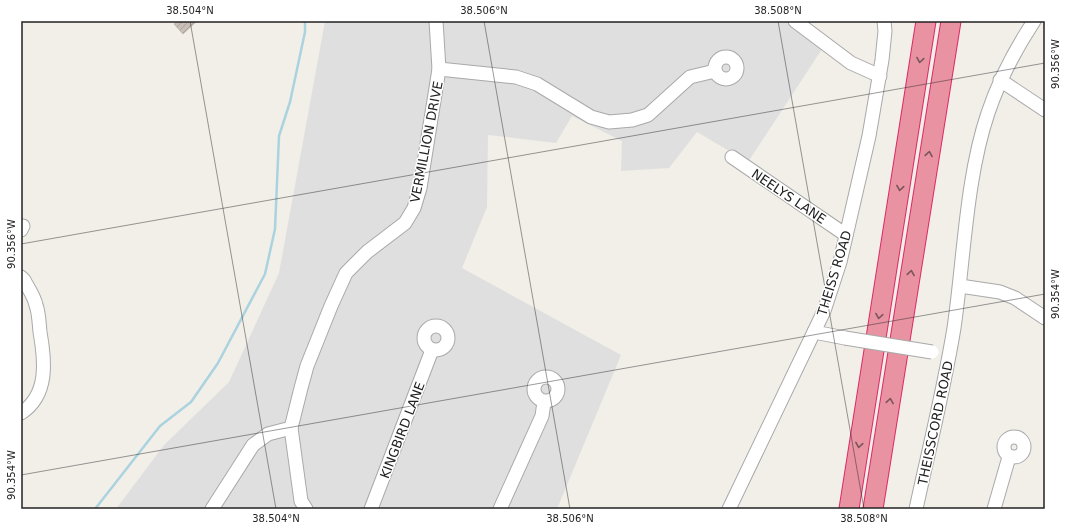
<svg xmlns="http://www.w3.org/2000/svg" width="1066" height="530" font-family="'DejaVu Sans',sans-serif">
<defs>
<pattern id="building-hatch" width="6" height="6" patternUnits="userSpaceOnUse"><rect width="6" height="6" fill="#c7bfb8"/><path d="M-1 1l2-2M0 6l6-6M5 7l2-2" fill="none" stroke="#aba49e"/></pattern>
</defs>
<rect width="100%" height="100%" fill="#f2efe9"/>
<polygon fill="#e0dfdf" points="325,21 786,21 824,46 748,162 697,132 669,168 621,171 622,141 572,116 556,143 488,135 487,207 462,268 621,355 557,509 116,509 164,445 229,382 279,273"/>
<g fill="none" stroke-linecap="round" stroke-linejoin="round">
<polyline stroke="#aad3df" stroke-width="2.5" points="95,509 160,426 191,402 218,363 265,274 275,229 279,136 290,102 305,32 305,21"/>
</g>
<polygon fill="url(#building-hatch)" stroke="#c4b6ab" points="178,21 197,21 183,34 174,24"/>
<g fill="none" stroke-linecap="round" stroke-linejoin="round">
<defs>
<g id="minor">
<polyline points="795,21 851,63 880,76"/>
<circle cx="726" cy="68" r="11"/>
<polyline points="439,69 516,77 537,84 591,117 609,122 632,120 648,115 690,77 715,71"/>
<polyline points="1000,80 1045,110"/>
<polyline points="732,157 846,235"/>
<polyline points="21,230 23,226"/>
<path d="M21 277 24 280C28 288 34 296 36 305 39 313 39 323 40 332 45 360 49 395 21 413"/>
<polyline points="960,286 1000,292 1015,298 1045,318"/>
<circle cx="436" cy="338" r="12"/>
<polyline points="814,332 845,338"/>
<circle cx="546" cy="389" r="12"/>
<circle cx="1014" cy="447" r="10"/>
<polyline points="212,509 253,445 268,434 291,428"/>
<polyline points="306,509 301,501 291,428 301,388 307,366 331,306 346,273 367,252 405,223 414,208 420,188 439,69 436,21"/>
<polyline points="371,509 432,350"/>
<polyline points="500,509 542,416 544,402"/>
<polyline points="729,509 824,311 840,262 869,136 882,60 885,31 884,21"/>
<path d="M916 509C929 449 944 389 954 328 964 259 966 178 988 113 999 80 1015 50 1034 21"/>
<polyline points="994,509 1009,457"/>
</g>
<g id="highway">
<polyline points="849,509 926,21"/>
<polyline points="873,509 951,21"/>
</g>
</defs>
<use href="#minor" stroke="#a9a9a9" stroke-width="15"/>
<use href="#highway" stroke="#dc2a67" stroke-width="21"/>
<use href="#minor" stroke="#fff" stroke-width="13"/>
<use href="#highway" stroke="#e892a2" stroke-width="19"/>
<defs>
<polyline id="minor-bridge" points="845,338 932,352"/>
</defs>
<use href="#minor-bridge" stroke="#a9a9a9" stroke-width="15" stroke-linecap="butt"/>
<use href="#minor-bridge" stroke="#fff" stroke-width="13"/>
</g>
<defs><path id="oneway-chevron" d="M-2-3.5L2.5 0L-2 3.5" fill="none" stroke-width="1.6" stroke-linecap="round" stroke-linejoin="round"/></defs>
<g stroke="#7b545c">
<use href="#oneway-chevron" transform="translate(920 60) rotate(99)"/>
<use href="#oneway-chevron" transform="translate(929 154) rotate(-81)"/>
<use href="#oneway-chevron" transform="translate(900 188) rotate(99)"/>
<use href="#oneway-chevron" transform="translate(911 273) rotate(-81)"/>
<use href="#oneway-chevron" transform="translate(879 316) rotate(99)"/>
<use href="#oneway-chevron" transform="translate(890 401) rotate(-81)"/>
<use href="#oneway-chevron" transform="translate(859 445) rotate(99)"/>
</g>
<path fill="none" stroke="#222" stroke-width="1" stroke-opacity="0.45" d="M190 21 276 509M484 21 570 509M778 21 864 509M21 244 1045 63M21 475 1045 294"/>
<g text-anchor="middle" stroke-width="3" stroke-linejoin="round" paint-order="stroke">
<g font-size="13" fill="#222" stroke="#fff">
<text transform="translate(426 142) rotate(-79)" y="5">VERMILLION DRIVE</text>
<text transform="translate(789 196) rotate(34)" y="5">NEELYS LANE</text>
<text transform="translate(834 273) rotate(-73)" y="5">THEISS ROAD</text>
<text transform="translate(935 423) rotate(-78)" y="5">THEISSCORD ROAD</text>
<text transform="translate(402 430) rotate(-69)" y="5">KINGBIRD LANE</text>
</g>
</g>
<rect width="1066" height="530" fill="none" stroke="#ffffff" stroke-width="44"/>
<rect x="22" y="22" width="1022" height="486" fill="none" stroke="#222" stroke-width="1.5"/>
<g font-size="10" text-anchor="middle" fill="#222">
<text x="190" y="14">38.504°N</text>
<text x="484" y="14">38.506°N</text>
<text x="778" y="14">38.508°N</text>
<text transform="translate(1055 64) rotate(-90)" y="4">90.356°W</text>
<text transform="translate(11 244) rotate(-90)" y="4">90.356°W</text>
<text transform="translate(1055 294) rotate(-90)" y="4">90.354°W</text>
<text transform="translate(11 475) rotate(-90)" y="4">90.354°W</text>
<text x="276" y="522">38.504°N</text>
<text x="570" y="522">38.506°N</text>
<text x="864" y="522">38.508°N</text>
</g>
</svg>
